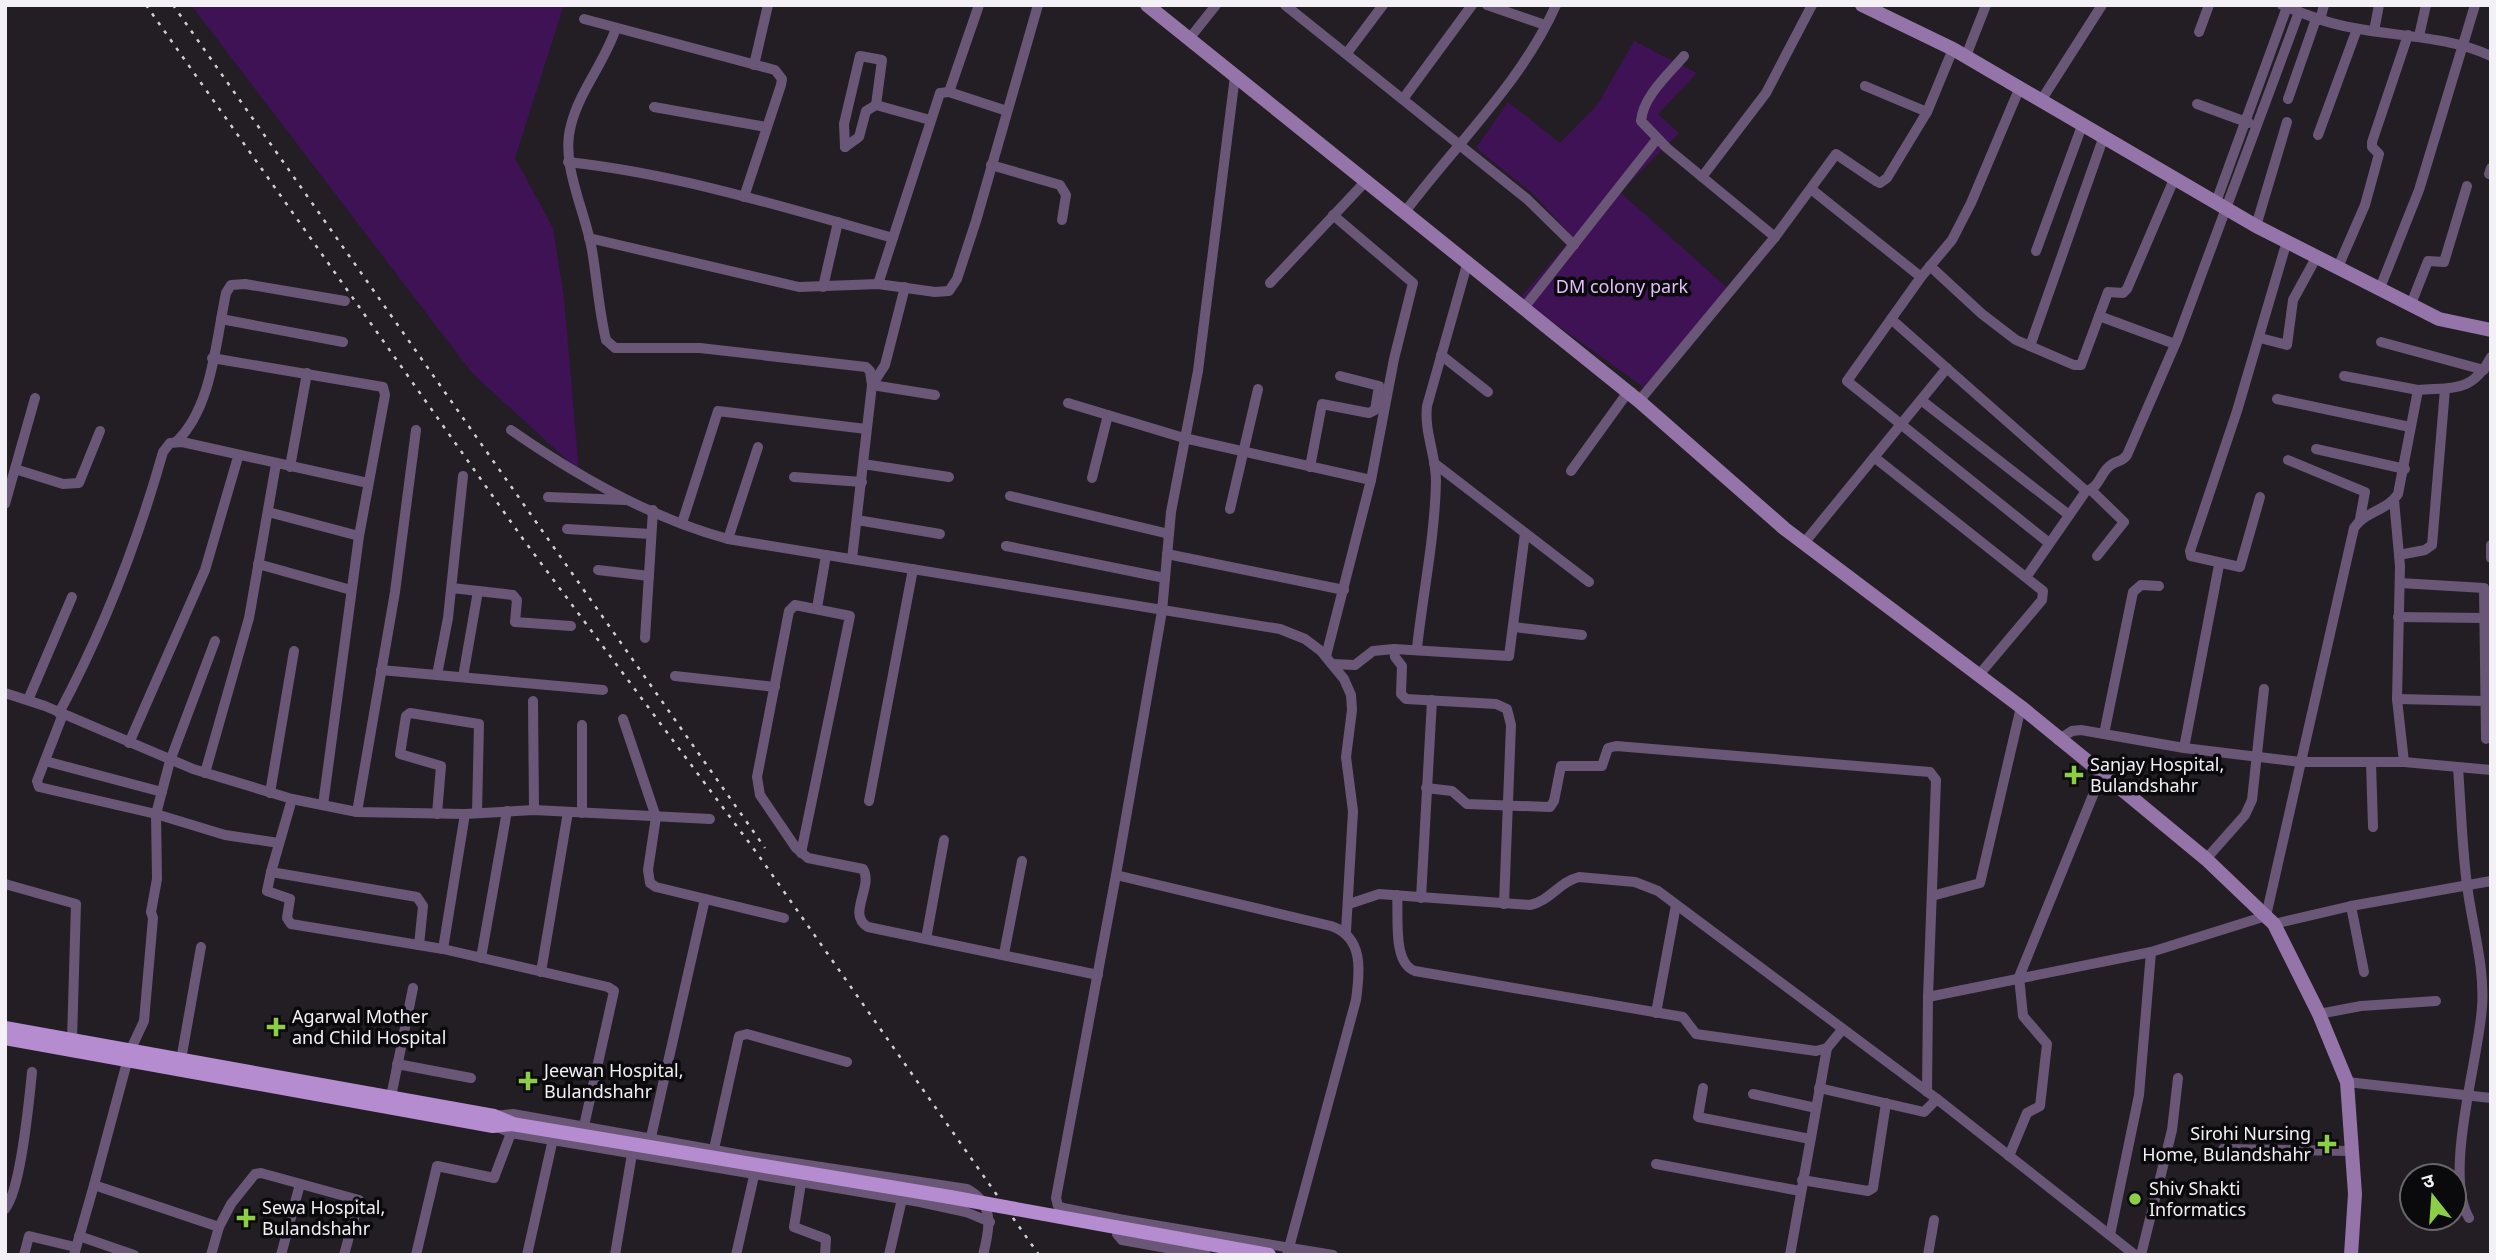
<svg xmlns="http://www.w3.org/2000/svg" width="2496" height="1260" font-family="'Noto Sans','Noto Sans Devanagari',sans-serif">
<rect width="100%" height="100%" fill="#221e24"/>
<g fill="#3e1254">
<polygon points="191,5 564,5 515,158 553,228 564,298 579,471 472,373"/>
<polygon points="1634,41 1697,73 1658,114 1679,133 1620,192 1733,293 1650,392 1520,298 1573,237 1532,193 1476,148 1508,102 1560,143 1598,104"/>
</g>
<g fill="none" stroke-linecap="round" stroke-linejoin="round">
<g stroke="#6a5677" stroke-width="10">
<polyline points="1285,5 1527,199 1574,245"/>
<polyline points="1487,5 1545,25"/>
<path d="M2282 5C2306 15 2329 24 2354 28 2400 37 2447 36 2491 56"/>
<polyline points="584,19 775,70 782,79 781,85 744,197"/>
<polyline points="2320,20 2324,5"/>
<path d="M616 28C605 62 580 90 571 125 560 164 585 210 592 250 597 280 599 311 606 340L615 348H700L866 367 870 371 872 385 852 559"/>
<polyline points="2374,31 2379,5"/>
<polyline points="2199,32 2209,5"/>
<polyline points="2419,36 2426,5"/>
<polyline points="1189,39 1216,5"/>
<polyline points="1347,53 1383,5"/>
<path d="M1684 56C1669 74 1643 96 1641 121L1667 148 1775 237"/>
<polyline points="1966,56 1986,5"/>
<polyline points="754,65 768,5"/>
<path d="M1235 76 1198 371 1171 512 1162 611 1116 875 1331 926C1364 937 1360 971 1356 1000L1287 1255"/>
<polyline points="1865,86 1927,112"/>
<polyline points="2020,87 1971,203 1952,240 1921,277 1847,381 2049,543"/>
<polyline points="949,92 979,5"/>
<polyline points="1403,99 1472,5"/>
<polyline points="2042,99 2102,5"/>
<polyline points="2288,99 2316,19"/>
<polyline points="2197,104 2249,123"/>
<polyline points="654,107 766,127"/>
<polyline points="2318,135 2357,29"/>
<polyline points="845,147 844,124 860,56 882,60 876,105"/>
<polyline points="845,147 859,137 866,111 876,105 930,120"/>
<path d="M568 162C678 174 787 208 893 238"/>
<polyline points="991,165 1060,185 1066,195 1062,220"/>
<polyline points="2489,174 2491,168"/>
<polyline points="1702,177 1766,93 1812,5"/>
<polyline points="1811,189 1921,277"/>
<polyline points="2216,202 2287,7"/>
<path d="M1405 212C1455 145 1522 82 1556 5"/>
<polyline points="1333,215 1413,283 1394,359 1371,480"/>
<polyline points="2256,226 2287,122"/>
<polyline points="589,238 799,287 878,284 935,292 949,291 957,279 976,221 1038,5"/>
<polyline points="2036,251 2083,123"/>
<polyline points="1930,266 1982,314 2016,340 2074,365 2081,365 2108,292 2123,293 2127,289 2175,177"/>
<polyline points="2338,267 2365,205 2379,154 2372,147 2372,142 2408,35"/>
<polyline points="1270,283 1366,181"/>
<polyline points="878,284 940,93 949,92 1007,111"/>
<polyline points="823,287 838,222"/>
<polyline points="905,287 885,365 872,385 935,395"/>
<polyline points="2380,288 2419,190 2475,5"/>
<polyline points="2411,304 2428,261 2444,262 2467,186"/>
<polyline points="1523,309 1657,139"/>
<polyline points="2099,316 2175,344"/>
<polyline points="221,319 343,342"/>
<polyline points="1891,319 2086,491"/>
<polyline points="2260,338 2287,345 2293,300 2317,256"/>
<polyline points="2381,342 2484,370"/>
<polyline points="2030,346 2104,136"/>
<polyline points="1441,355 1488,392"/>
<polyline points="212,358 383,387 385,395 359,536"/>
<polyline points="2344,376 2418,390"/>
<polyline points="2277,399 2410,427"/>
<polyline points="1921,400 2069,515"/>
<polyline points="1639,401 1775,237 1836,154 1876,181 1880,183 1887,178 1927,112 1953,49"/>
<polyline points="1068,403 1184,438 1371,480 1326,656"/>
<path d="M511 430C577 476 650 518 728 539L1280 629 1305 639 1321 651 1344 679 1351 695 1352 710 1346 757 1353 811 1346 931"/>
<path d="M176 442C212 409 216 340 226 293L231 285 245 284 345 301"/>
<polyline points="2316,449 2405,469"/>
<polyline points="1874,457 2043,591 2042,600 1978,676"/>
<polyline points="2288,460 2365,492 2360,519"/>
<polyline points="1434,463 1589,582"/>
<polyline points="863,464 949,477"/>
<polyline points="290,467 307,373"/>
<polyline points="1310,467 1322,404 1369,413 1375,410 1379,386 1340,376"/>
<polyline points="15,469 63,484 79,483 100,431"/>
<polyline points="1571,471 1628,392"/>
<polyline points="794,477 862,482"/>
<polyline points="1092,478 1108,415"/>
<polyline points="2091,490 2124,522 2097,556"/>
<polyline points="1010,496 1169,534"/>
<polyline points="548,497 625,500"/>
<polyline points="2260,497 2240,567 2191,556 2190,551 2237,411 2287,241"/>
<polyline points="2394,500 2400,566 2397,699 2404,762"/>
<polyline points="5,504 35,398"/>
<polyline points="1230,509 1258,389"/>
<polyline points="268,512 359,536 323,805"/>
<polyline points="857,520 940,534"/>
<polyline points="682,523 718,411 866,429"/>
<polyline points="567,529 651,534"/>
<polyline points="728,539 758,447"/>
<polyline points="1804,543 1947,368"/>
<polyline points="2491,545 2491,558"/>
<polyline points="1006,546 1165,578"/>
<polyline points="1167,554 1344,590"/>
<polyline points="2399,555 2425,550 2432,545 2445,389"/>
<polyline points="258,564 351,590"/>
<polyline points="598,570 649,576"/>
<path d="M2027 576 2086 491C2100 488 2100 472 2111 465 2118 460 2122 462 2127 455L2177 340 2299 12"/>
<polyline points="2400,583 2484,588 2486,739"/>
<polyline points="452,588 513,595 517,600 515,622 571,626"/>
<polyline points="817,608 826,555"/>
<polyline points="2398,617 2485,618"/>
<polyline points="1514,627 1582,635"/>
<polyline points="645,638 653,510"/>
<path d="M1417 648C1423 593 1435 536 1436 481 1436 455 1424 432 1427 406L1468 261"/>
<polyline points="1394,649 1395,657 1402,666 1401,694 1406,699 1496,704 1507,709 1511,725 1504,904"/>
<polyline points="1333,664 1355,665 1373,651 1394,649 1509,656 1525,533"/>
<polyline points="381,670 603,690"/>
<polyline points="437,675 448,618 463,476"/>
<polyline points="675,676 775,687"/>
<polyline points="463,677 478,591"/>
<polyline points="5,693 45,706 193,769 292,799 357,812 465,814 534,810 710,819"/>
<polyline points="2397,699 2486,701"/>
<polyline points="28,700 72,597"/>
<polyline points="533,701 534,810"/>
<path d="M59 713C104 629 137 544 163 452L170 443 182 442 368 483"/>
<polyline points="63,714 37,781 39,787 156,814 225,835 279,843"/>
<polyline points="623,719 656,817 648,870 650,883 656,887 784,918"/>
<polyline points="582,725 582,813"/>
<polyline points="2104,734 2133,592 2141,585 2159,586"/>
<polyline points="2058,740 2072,731 2081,730 2184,748 2301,762 2404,762 2491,770"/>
<polyline points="129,743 205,570 238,457"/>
<polyline points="2184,748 2219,565"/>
<polyline points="45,761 162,792"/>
<polyline points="2371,762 2373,827"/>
<path d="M2458 768C2461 807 2462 847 2467 885 2472 925 2485 967 2482 1007 2479 1059 2443 1173 2469 1218"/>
<polyline points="205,773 249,618 276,464"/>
<polyline points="1426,788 1452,791 1467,804 1550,807 1554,801 1561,766 1602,766 1608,748 1616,746 1930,772 1936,780 1928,997"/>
<polyline points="270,793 294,651"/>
<polyline points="292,799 271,872 417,897 423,906 419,945"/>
<polyline points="869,801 913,569"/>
<polyline points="357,812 395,592 416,430"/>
<polyline points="437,814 441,766 400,754 406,716 410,713 479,724 477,813"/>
<polyline points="465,814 443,949 608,987 614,991 584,1126"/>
<path d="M801 853 850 616 795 605 789 611 757 777 760 795 796 848 808 858 863 869C874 886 846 915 868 927L1098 975"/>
<polyline points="2206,859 2245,815 2252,800 2264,689"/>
<polyline points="271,872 267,891 290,899 287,918 291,924 443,949"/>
<polyline points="1116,875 1056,1198 1058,1206 1063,1208 1124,1220"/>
<polyline points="5,884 76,904 72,1040"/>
<path d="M1397 895C1399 916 1392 963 1415 971L1683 1017 1696 1034 1816 1051 1827 1048 1842 1030"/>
<polyline points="1932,896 1980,883 2021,707"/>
<polyline points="1421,898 1432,700"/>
<path d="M1349 904 1379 894 1530 905C1550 901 1559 882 1579 877L1635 882 1658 891 1937 1099 2135 1255"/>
<polyline points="2351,906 2364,972"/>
<polyline points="2274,924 2351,906 2491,881"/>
<polyline points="926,939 944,840"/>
<polyline points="1004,954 1022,861"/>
<polyline points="481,958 507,811"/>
<polyline points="541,972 568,812"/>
<polyline points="1656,1013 1676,905"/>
<polyline points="2319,1014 2361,1006 2436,1001"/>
<polyline points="181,1060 201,947"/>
<polyline points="397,1064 471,1078"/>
<polyline points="2347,1082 2491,1098"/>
<polyline points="1703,1088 1698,1117 1810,1139"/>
<polyline points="1819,1088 1924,1112 1937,1099"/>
<path d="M1927 1092 1928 997 2151 952 2266 916 2354 528C2365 511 2387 511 2398 494L2418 390C2454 387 2472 393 2491 357"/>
<polyline points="1753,1094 1816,1108"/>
<polyline points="391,1097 413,988"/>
<path d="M494 1116 513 1114 742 1155 967 1189C995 1204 990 1228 983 1255"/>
<polyline points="497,1127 511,1133 920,1202 966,1212 990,1222"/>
<polyline points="651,1137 705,899"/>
<polyline points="714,1149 739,1036 747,1034 847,1062"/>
<polyline points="2223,1149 2352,1151"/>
<polyline points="2009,1156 2027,1113 2040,1106 2047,1044 2023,1016 2019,977 2102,773"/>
<polyline points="1656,1164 1800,1191"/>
<polyline points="1802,1180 1868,1191 1873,1188 1886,1103"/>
<polyline points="801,1183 794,1227 826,1239 825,1255"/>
<path d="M5 1209C21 1190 29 1101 32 1072"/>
<polyline points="219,1227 231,1204 255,1174 261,1173 359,1200 344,1255"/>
<polyline points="2110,1235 2139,1095 2151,952"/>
<polyline points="79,1236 134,1255"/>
<polyline points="24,1255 29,1236 75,1247"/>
<polyline points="74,1255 94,1185"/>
<polyline points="211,1255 219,1227 94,1185 130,1051 144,1021 153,918 151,912 157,879 156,814 170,761 215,641"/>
<polyline points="281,1255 300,1184"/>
<polyline points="416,1255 437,1166 494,1178 511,1133"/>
<polyline points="527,1255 553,1139"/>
<polyline points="615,1255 632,1154"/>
<polyline points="736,1255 754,1176"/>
<polyline points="889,1255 902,1199"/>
<polyline points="1206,1255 1122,1240 1117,1234 1119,1222 1124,1220 1333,1255"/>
<polyline points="1790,1255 1827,1048"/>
<polyline points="1928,1255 1934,1220"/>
<polyline points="2141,1255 2172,1130 2178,1078"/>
</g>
<g stroke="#9574aa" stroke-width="14">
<polyline points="1147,5 1639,401 1785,529 2021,707 2102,773 2206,859 2274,924 2319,1014 2347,1082 2355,1194 2351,1255"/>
<polyline points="1862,5 1953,49 2256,226 2439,319 2491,330"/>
</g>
<g stroke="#b68cd1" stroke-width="14">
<polyline points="5,1028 494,1116 511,1123"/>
<polyline points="5,1038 493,1126 512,1124 950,1197"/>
</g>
<g stroke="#d2cfd4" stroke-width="2.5" stroke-dasharray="3.5 7" stroke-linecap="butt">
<polyline points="146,5 523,539 759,856 1039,1255"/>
<polyline points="173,5 765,848"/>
</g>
<polyline stroke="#b68cd1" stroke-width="14" points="950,1197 1269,1255"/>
</g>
<g fill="#8cce45" stroke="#0a090c" stroke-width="2.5">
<path d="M2070.5 764.5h7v7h7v7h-7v7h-7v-7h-7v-7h7z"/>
<path d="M272.5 1016.5h7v7h7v7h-7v7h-7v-7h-7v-7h7z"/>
<path d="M524.5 1070.5h7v7h7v7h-7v7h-7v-7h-7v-7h7z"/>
<path d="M2323.5 1133.5h7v7h7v7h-7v7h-7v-7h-7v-7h7z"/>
<circle cx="2135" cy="1199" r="7"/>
<path d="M242.5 1207.5h7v7h7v7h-7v7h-7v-7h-7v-7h7z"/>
</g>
<g text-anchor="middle" stroke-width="7" stroke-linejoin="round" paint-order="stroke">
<g font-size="18" fill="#e4befd" stroke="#0a090c">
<text x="1622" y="293">DM colony park</text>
</g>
<g font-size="18" fill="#f4f1f6" stroke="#0a090c" text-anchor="start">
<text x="2090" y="771">Sanjay Hospital,<tspan x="2090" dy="21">Bulandshahr</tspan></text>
<text x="292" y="1023">Agarwal Mother<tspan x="292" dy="21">and Child Hospital</tspan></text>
<text x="544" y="1077">Jeewan Hospital,<tspan x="544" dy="21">Bulandshahr</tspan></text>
<text x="2311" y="1140" text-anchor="end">Sirohi Nursing<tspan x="2311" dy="21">Home, Bulandshahr</tspan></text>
<text x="2149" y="1195">Shiv Shakti<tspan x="2149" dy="21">Informatics</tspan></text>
<text x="262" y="1214">Sewa Hospital,<tspan x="262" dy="21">Bulandshahr</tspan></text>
</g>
</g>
<rect width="2496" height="1260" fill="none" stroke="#f4f1f6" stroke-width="14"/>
<g transform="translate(2433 1197) rotate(343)"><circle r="33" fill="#0a090c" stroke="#68666a" stroke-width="2"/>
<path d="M0-5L12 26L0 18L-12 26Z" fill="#8cce45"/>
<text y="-10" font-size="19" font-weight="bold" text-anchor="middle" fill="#f4f1f6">उ</text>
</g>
</svg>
